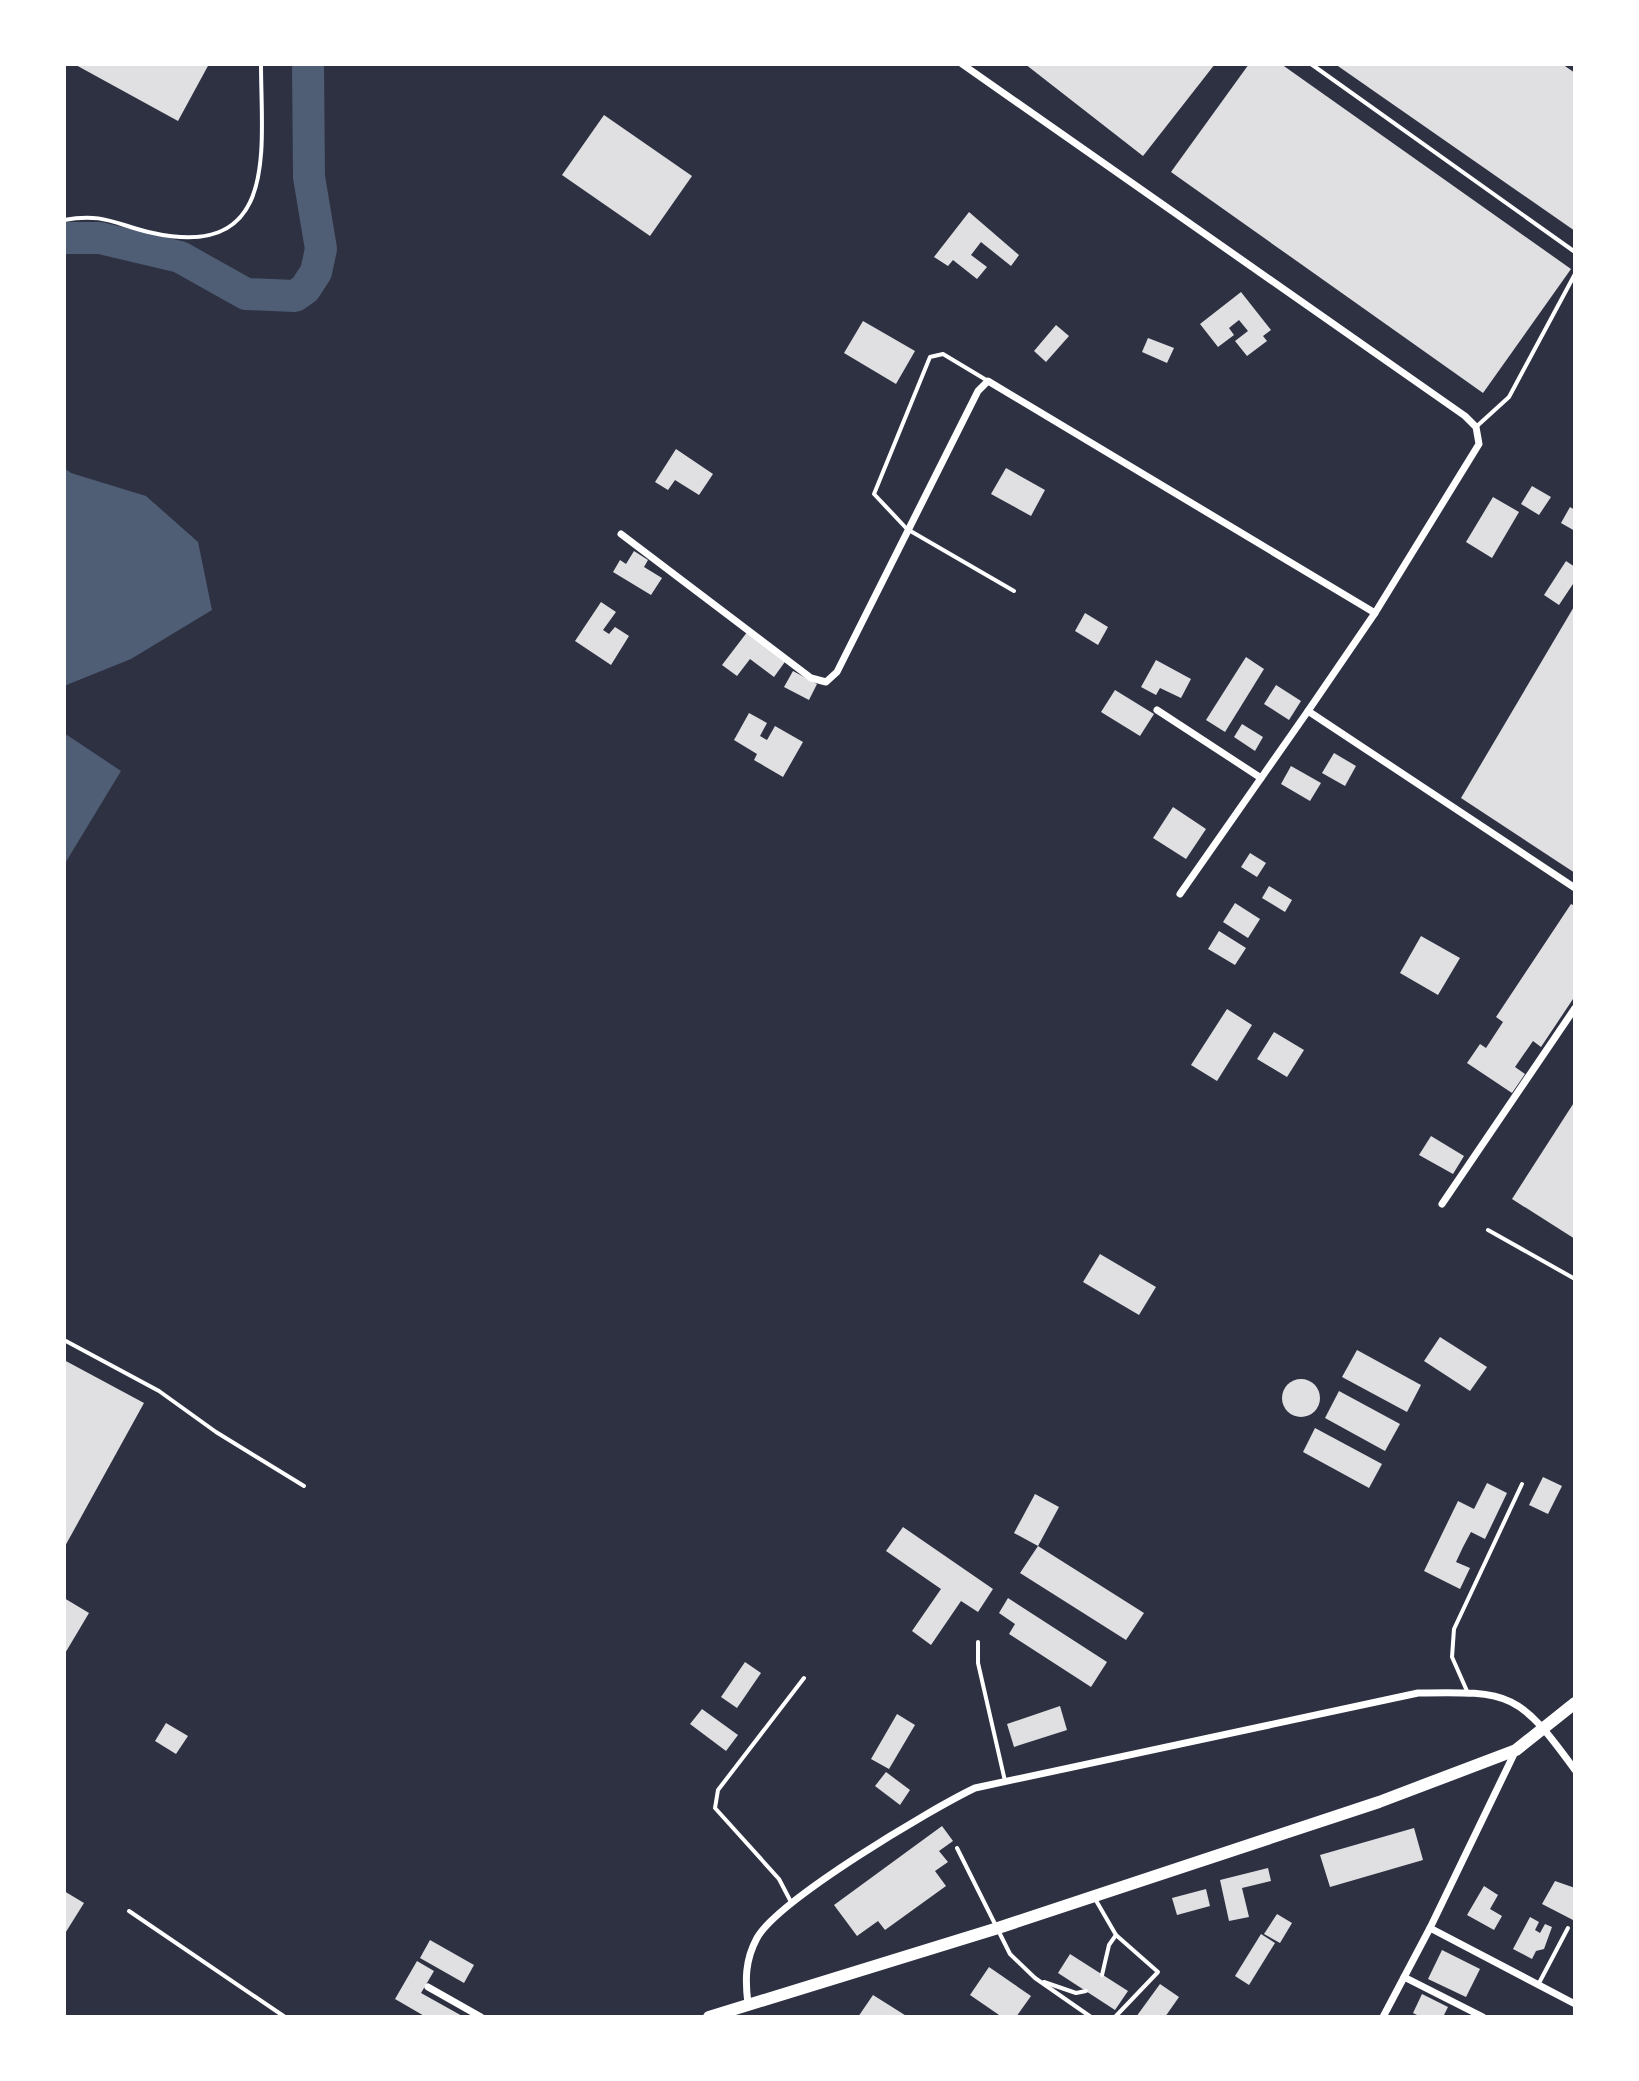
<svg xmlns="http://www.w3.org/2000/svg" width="1639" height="2081" font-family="Arial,sans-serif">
<rect width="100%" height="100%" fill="#2d3142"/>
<g fill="#4f5d75">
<polygon points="64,468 71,473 146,496 198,542 212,610 131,659 64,686"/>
<polygon points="64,733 121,771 64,865"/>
</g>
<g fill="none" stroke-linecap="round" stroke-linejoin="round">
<polyline stroke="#4f5d75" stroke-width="32" points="64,238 100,238 180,257 246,294 295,296 305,289 316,272 321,249 309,177 308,64"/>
</g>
<g fill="#e0e0e3">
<polygon points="74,64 209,64 178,121"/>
<polygon points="1025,64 1215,64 1143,156"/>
<polygon points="1249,64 1281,64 1571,269 1483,393 1171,172"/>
<polygon points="1335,64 1562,64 1575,73 1575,231"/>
<polygon points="604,115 692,176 650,236 562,175"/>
<polygon points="969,212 1019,255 1011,266 981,242 971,255 987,267 977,279 953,260 948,266 934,257"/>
<polygon points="1241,292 1271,330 1263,336 1267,341 1247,356 1235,341 1248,331 1239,320 1229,328 1234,335 1218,347 1200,324"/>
<polygon points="863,321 915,351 896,384 844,353"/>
<polygon points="1056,325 1069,336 1046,362 1034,351"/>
<polygon points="1148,338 1174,348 1167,363 1142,352"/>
<polygon points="676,449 713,474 699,495 675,480 668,490 655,482"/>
<polygon points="1006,468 1045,490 1031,516 991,494"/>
<polygon points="1532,486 1551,497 1539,515 1521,504"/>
<polygon points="1493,497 1519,512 1492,558 1466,542"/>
<polygon points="1570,507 1575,510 1575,531 1561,523"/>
<polygon points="634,551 648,560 644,567 662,578 651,595 613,572 620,560 626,564"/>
<polygon points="1566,561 1575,567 1575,581 1559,605 1544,595"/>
<polygon points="601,602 616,612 603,630 609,634 615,627 629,636 611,665 575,641"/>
<polygon points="1575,605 1575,873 1461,798"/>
<polygon points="1085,613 1108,627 1098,645 1075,631"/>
<polygon points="748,631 787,659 774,677 750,659 737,676 722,665"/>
<polygon points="1246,657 1264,669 1225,732 1206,720"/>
<polygon points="1156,660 1191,679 1181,698 1160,688 1156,695 1141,687"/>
<polygon points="793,671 817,684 809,700 784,687"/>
<polygon points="1276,685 1301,701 1289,720 1264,704"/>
<polygon points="1115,690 1154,714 1140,736 1101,712"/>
<polygon points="749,713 767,723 760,736 767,740 775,726 803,742 783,777 754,760 757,754 734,740"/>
<polygon points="1242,724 1263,737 1255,751 1234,737"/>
<polygon points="1334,753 1356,766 1345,786 1322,773"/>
<polygon points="1291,766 1321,783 1310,801 1281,784"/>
<polygon points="1173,807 1206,829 1186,859 1153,838"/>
<polygon points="1250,853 1266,863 1257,877 1241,867"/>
<polygon points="1269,886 1292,900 1285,912 1262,898"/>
<polygon points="1235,903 1260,919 1248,938 1223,922"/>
<polygon points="1571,904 1575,906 1575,996 1541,1047 1533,1041 1515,1067 1525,1074 1512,1093 1467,1063 1480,1044 1486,1048 1503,1022 1496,1017"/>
<polygon points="1219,931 1246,948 1235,965 1208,949"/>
<polygon points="1421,936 1460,958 1438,995 1400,973"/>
<polygon points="1227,1009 1252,1025 1217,1081 1191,1065"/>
<polygon points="1274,1032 1304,1050 1287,1077 1257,1059"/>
<polygon points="1575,1101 1575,1239 1512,1199"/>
<polygon points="1431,1136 1464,1156 1453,1174 1419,1155"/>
<polygon points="1100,1254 1156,1287 1139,1315 1083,1282"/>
<polygon points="1440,1337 1487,1367 1470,1391 1424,1361"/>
<polygon points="1357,1350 1421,1385 1407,1412 1342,1377"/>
<polygon points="64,1360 144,1403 64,1548"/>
<circle cx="1301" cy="1398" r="19"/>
<polygon points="1339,1391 1400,1424 1385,1451 1325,1418"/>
<polygon points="1315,1428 1382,1464 1369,1488 1303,1452"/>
<polygon points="1543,1477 1562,1486 1548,1514 1529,1505"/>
<polygon points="1487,1483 1507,1493 1485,1539 1471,1532 1463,1547 1456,1562 1470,1568 1460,1589 1424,1571 1458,1501 1474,1509"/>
<polygon points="1035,1494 1059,1507 1038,1546 1014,1533"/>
<polygon points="903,1527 993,1589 978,1612 961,1601 931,1645 912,1631 941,1589 886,1551"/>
<polygon points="1038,1546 1144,1613 1126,1640 1020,1573"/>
<polygon points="64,1598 89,1613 64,1655"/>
<polygon points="1008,1598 1107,1662 1091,1687 1009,1634 1015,1624 999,1613"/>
<polygon points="745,1662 761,1673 737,1708 721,1697"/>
<polygon points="1060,1706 1067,1730 1014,1747 1007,1724"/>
<polygon points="702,1709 738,1735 726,1751 690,1724"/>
<polygon points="897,1714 915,1725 889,1769 871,1759"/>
<polygon points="166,1723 188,1736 176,1754 155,1741"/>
<polygon points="886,1772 910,1790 900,1805 875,1786"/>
<polygon points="942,1826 953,1841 939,1851 948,1862 935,1871 946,1886 885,1930 878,1921 857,1936 834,1905"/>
<polygon points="1414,1828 1423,1860 1330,1887 1320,1855"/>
<polygon points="1268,1868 1271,1881 1242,1888 1249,1917 1229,1921 1220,1880"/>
<polygon points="1555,1881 1575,1888 1573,1920 1542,1904"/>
<polygon points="1484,1886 1498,1895 1490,1909 1502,1916 1494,1930 1467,1915"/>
<polygon points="1206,1889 1210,1906 1177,1915 1172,1898"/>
<polygon points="64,1891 84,1903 64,1935"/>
<polygon points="1277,1914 1292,1923 1280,1943 1264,1934"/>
<polygon points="1530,1917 1539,1922 1535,1930 1540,1933 1545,1924 1552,1927 1544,1949 1536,1951 1532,1959 1513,1949"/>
<polygon points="1261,1934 1275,1943 1249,1985 1235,1976"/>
<polygon points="430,1940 474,1965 464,1983 420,1958"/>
<polygon points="1442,1950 1480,1969 1466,1997 1428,1979"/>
<polygon points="1070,1954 1128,1991 1115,2010 1058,1973"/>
<polygon points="417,1961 434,1971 421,1993 464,2017 426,2017 395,1999"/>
<polygon points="989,1967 1031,1996 1016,2017 1002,2017 970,1995"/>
<polygon points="1160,1984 1179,1997 1165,2017 1136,2017"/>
<polygon points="1422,1994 1448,2007 1443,2017 1421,2017 1413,2013"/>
<polygon points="873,1995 908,2017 858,2017"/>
</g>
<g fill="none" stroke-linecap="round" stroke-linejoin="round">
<g stroke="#fff" stroke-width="4">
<polyline points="1311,64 1575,252"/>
<path d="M64 220C105 212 118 226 153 233 280 261 261 148 261 64"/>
<polyline points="988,381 943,354 930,357 874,494 907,529 1014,591"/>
<polyline points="1476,427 1509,397 1575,274"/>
<polyline points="1488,1230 1575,1279"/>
<polyline points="64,1340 159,1391 216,1432 304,1486"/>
<polyline points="978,1642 978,1663 1005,1781"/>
<polyline points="1467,1691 1452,1657 1454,1629 1522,1484"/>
<polyline points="957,1848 1010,1954 1035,1978 1091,2017"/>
<polyline points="1094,1897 1116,1935 1158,1972 1115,2017"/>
<polyline points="791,1902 779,1879 715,1808 718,1790 804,1678"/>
<polyline points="129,1911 285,2017"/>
<polyline points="1102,1975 1109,1945 1116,1935"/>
<polyline points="1044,1982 1076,1993 1086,1991"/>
<polyline points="1538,1985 1568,1928"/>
</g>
<g stroke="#fff" stroke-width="7">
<polyline points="962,64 1465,416 1476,427 1479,444 1375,613 1308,711 1575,888"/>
<polyline points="621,534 811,678 826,682 837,672 978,391 988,381 1375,613"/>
<polyline points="1157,710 1261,778"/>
<polyline points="1180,894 1308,711"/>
<polyline points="1442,1204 1575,1008"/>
<polyline points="1515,1752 1430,1928 1575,2004"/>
<polyline points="1404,1977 1483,2017"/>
<polyline points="428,1987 481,2017"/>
<path d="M748 2004C745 1980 745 1960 757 1938 778 1900 931 1809 975 1788L1418 1693C1512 1691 1519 1693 1575 1770"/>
<polyline points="1383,2017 1430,1928"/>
</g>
<polyline stroke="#fff" stroke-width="12" points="709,2017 998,1928 1379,1802 1516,1750 1575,1703"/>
</g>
<rect width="1639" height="2081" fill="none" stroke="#ffffff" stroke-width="132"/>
</svg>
